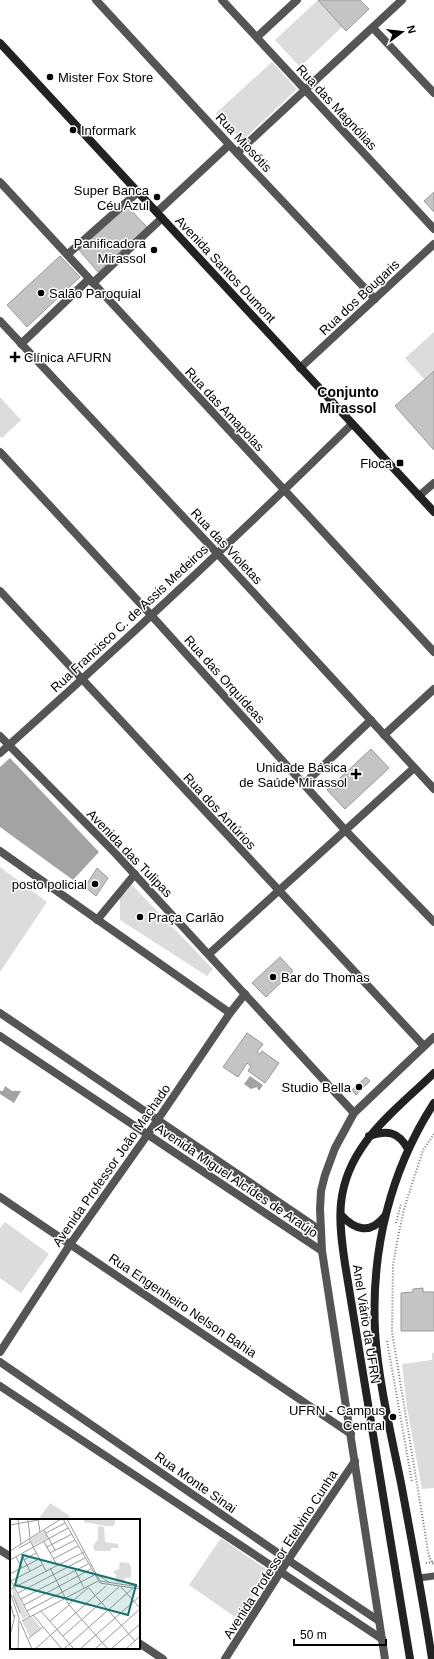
<svg xmlns="http://www.w3.org/2000/svg" width="434" height="1659" font-family="Arial,sans-serif">
<rect width="100%" height="100%" fill="#fff"/>
<g fill="#dcdcdc">
<polygon points="318,0 343,26 300,67 275,40"/>
<polygon points="272,62 297,89 242,141 216,113"/>
<polygon points="434,332 434,371 424,379 405,358"/>
<polygon points="0,397 21,420 2,438 0,436"/>
<polygon points="0,867 47,902 0,972"/>
<polygon points="132,885 213,969 207,976 120,920 120,898"/>
<polygon points="5,1222 49,1254 21,1293 0,1278 0,1228"/>
<polygon points="434,1352 434,1488 422,1489 407,1408 402,1364 432,1360 432,1354"/>
<polygon points="50,1503 70,1516 67,1520 38,1520"/>
<polygon points="221,1538 270,1572 238,1619 189,1585"/>
</g>
<g fill="#a3a3a3">
<polygon points="10,758 99,852 73,880 0,827 0,767"/>
<polygon points="250,1076 263,1085 259,1091 257,1087 251,1089 244,1084"/>
<polygon points="5,1086 12,1091 21,1091 14,1103 0,1094 0,1091 3,1091"/>
</g>
<g fill="#c4c4c4" stroke="#999">
<polygon points="318,0 360,0 369,9 346,31"/>
<polygon points="434,192 434,212 424,201"/>
<polygon points="127,206 147,227 98,272 79,250"/>
<polygon points="60,256 80,277 27,327 7,305"/>
<polygon points="434,371 434,450 395,406"/>
<polygon points="371,749 389,768 345,809 327,790"/>
<polygon points="97,868 108,878 96,896 85,887"/>
<polygon points="280,957 293,971 266,997 252,983"/>
<polygon points="247,1033 263,1044 257,1052 260,1054 262,1051 279,1063 265,1083 248,1071 251,1066 247,1063 238,1077 223,1067"/>
<polygon points="366,1077 370,1081 356,1095 352,1090"/>
<polygon points="423,1288 423,1292 434,1292 434,1331 401,1331 401,1293 413,1292 413,1289"/>
</g>
<g fill="none" stroke-linecap="round" stroke-linejoin="round">
<g stroke="#777" stroke-width="2" stroke-dasharray="1 2" stroke-linecap="butt">
<polyline points="434,1134 423,1150 404,1209 398,1237 393,1265 392,1332 429,1557 434,1565"/>
<polyline points="396,1223 401,1204"/>
<polyline points="387,1341 412,1482"/>
<polyline points="426,1563 434,1562"/>
</g>
<polyline stroke="#555" stroke-width="7" points="419,1578 434,1576"/>
<g stroke="#555" stroke-width="8">
<polyline points="68,254 138,192"/>
<polyline points="93,283 162,218"/>
</g>
<g stroke="#555" stroke-width="8">
<polyline points="96,0 237,153 375,299"/>
<polyline points="222,0 434,229"/>
<polyline points="373,28 434,93"/>
<polyline points="257,37 297,0"/>
<polyline points="237,153 402,0"/>
<polyline points="0,182 434,652"/>
<polyline points="157,212 229,145"/>
<polyline points="0,321 217,553 434,789"/>
<polyline points="21,344 89,279"/>
<polyline points="300,368 434,244"/>
<polyline points="0,452 151,615 345,830 434,922"/>
<polyline points="419,496 434,483"/>
<polyline points="0,591 424,1046"/>
<polyline points="384,735 434,689"/>
<polyline points="0,736 115,853 354,1113"/>
<path d="M0 753C120 646 238 536 352 424"/>
<polyline points="304,784 371,720"/>
<polyline points="0,851 230,1013"/>
<polyline points="97,920 135,874"/>
<polyline points="209,954 414,768"/>
<polyline points="0,1013 320,1230"/>
<polyline points="0,1036 322,1251"/>
<polyline points="0,1197 351,1434"/>
<polyline points="0,1352 71,1243 148,1134 230,1013 245,994"/>
<polyline points="0,1362 288,1560 379,1621"/>
<polyline points="0,1386 382,1639"/>
<polyline points="0,1550 11,1557"/>
<polyline points="139,1643 163,1659"/>
<polyline points="225,1659 288,1560 355,1461"/>
</g>
<polyline stroke="#555" stroke-width="8" points="385,1659 322,1251 320,1209 321,1191 325,1175 335,1148 354,1113 434,1037"/>
<g stroke="#222" stroke-width="8">
<polyline points="0,43 434,512"/>
<path d="M369 1136C387 1130 398 1131 408 1149"/>
<path d="M341 1215C355 1230 370 1235 385 1216"/>
<path d="M410 1659 345 1264C342 1244 339 1223 341 1203 347 1144 395 1111 434 1073"/>
<path d="M432 1659C423 1600 412 1542 401 1483 391 1434 378 1380 375 1331 371 1250 390 1171 434 1103"/>
</g>
</g>
<g fill="#000" stroke="#fff" stroke-width="1.5">
<circle cx="50" cy="77" r="4"/>
<circle cx="73" cy="130" r="4"/>
<circle cx="157" cy="197" r="4"/>
<circle cx="154" cy="250" r="4"/>
<circle cx="41" cy="293" r="4"/>
<path d="M13 351h4v4h4v4h-4v4h-4v-4h-4v-4h4z"/>
<rect x="396" y="459" width="8" height="8" rx="2"/>
<path d="M354 768h4v4h4v4h-4v4h-4v-4h-4v-4h4z"/>
<circle cx="95" cy="884" r="4"/>
<circle cx="140" cy="917" r="4"/>
<circle cx="273" cy="977" r="4"/>
<circle cx="359" cy="1087" r="4"/>
<circle cx="393" cy="1417" r="4"/>
</g>
<g text-anchor="middle" stroke-width="3" stroke-linejoin="round" paint-order="stroke">
<g font-size="13" fill="#000" stroke="#fff" text-anchor="end">
<text x="58" y="82" text-anchor="start">Mister Fox Store</text>
<text x="81" y="135" text-anchor="start">Informark</text>
<text x="149" y="195">Super Banca<tspan x="149" dy="15">Céu Azul</tspan></text>
<text x="146" y="248">Panificadora<tspan x="146" dy="15">Mirassol</tspan></text>
<text x="49" y="298" text-anchor="start">Salão Paroquial</text>
<text x="24" y="362" text-anchor="start">Clínica AFURN</text>
<text x="392" y="468">Floca</text>
<text x="347" y="772">Unidade Básica<tspan x="347" dy="15">de Saúde Mirassol</tspan></text>
<text x="87" y="889">posto policial</text>
<text x="148" y="922" text-anchor="start">Praça Carlão</text>
<text x="281" y="982" text-anchor="start">Bar do Thomas</text>
<text x="351" y="1092">Studio Bella</text>
<text x="385" y="1415">UFRN - Campus<tspan x="385" dy="15">Central</tspan></text>
</g>
<g font-size="13" fill="#000" stroke="#fff">
<text transform="translate(337 107) rotate(47)" y="5">Rua das Magnólias</text>
<text transform="translate(244 142) rotate(47)" y="5">Rua Miosótis</text>
<text transform="translate(226 269) rotate(47)" y="5">Avenida Santos Dumont</text>
<text transform="translate(359 297) rotate(-43)" y="5">Rua dos Bougaris</text>
<text transform="translate(225 409) rotate(47)" y="5">Rua das Amapolas</text>
<text transform="translate(227 546) rotate(47)" y="5">Rua das Violetas</text>
<text transform="translate(129 618) rotate(-43)" y="5">Rua Francisco C. de Assis Medeiros</text>
<text transform="translate(225 679) rotate(48)" y="5">Rua das Orquídeas</text>
<text transform="translate(220 811) rotate(47)" y="5">Rua dos Antúrios</text>
<text transform="translate(130 853) rotate(46)" y="5">Avenida das Tulipas</text>
<text transform="translate(111 1165) rotate(-55)" y="5">Avenida Professor João Machado</text>
<text transform="translate(237 1180) rotate(34)" y="5">Avenida Miguel Alcídes de Araújo</text>
<text transform="translate(183 1305) rotate(34)" y="5">Rua Engenheiro Nelson Bahia</text>
<text transform="translate(367 1324) rotate(81)" y="5">Anel Viário da UFRN</text>
<text transform="translate(196 1482) rotate(35)" y="5">Rua Monte Sinai</text>
<text transform="translate(280 1554) rotate(-57)" y="5">Avenida Professor Etelvino Cunha</text>
</g>
<g font-size="14" font-weight="bold" fill="#000" stroke="#fff">
<text x="348" y="397">Conjunto<tspan x="348" dy="16">Mirassol</tspan></text>
</g>
</g>
<g transform="translate(10 1519)">
<rect width="130" height="130" fill="#fff"/>
<path d="M74 0H105V2L104 7H95L74 3ZM88 7 94 8 95 23 108 25 109 29H101V32H85L83 27 88 20ZM34 12 38 19 23 27 20 20ZM110 43 119 44 121 48V58L115 59 114 64 106 63V55L102 53 109 50ZM4 70 18 97 12 100 2 71ZM22 98 31 109 20 118 12 102Z" fill="#dcdcdc"/>
<path fill="none" stroke="#999" stroke-width="1" d="M8 0 11 25M28 0 30 13M53 0 90 64 130 70M57 0 90 62 130 68M18 1 20 19M0 6 28 1M34 11 45 31M36 14 55 4M19 20 36 52M34 23 47 46M37 28 62 15M9 29 20 23M0 32 51 0M40 34 65 21M11 35 20 52M6 38 12 49M43 40 68 27M0 41 58 9M14 41 26 34M40 49 59 86 98 130M65 51 74 69M0 55 29 40M88 56 100 64M0 60 20 98M1 62 32 46M77 67 125 122M111 68 130 89M1 70 74 33M0 73 9 99 8 130M8 74 75 39M3 76 10 94M11 80 78 45M0 83 4 98M59 85 78 69M14 86 81 50M17 92 84 56M31 92 64 130M23 96 52 130M10 102 22 130M12 102 88 62M40 102 59 86M0 117 5 96M53 117 109 68M19 119 33 108M25 130 96 67M54 130 123 69M70 130 130 77M85 130 130 90M101 130 130 105M116 130 130 117"/>
<path fill="#0f766e" fill-opacity="0.15" stroke="#0f766e" stroke-width="2" d="M13 36 126 66 118 96 5 66Z"/>
<rect width="130" height="130" fill="none" stroke="#000" stroke-width="2"/>
</g>
<g transform="translate(402 32) rotate(75)" stroke="#ffffff" stroke-width="3" paint-order="stroke">
<path d="M0-3L7 15L0 10L-7 15Z" fill="#000000"/>
<text y="-6" font-size="11" font-weight="bold" text-anchor="middle" fill="#000000">N</text>
</g>
<path d="M294 1639v6h92v-6" fill="none" stroke="#000000" stroke-width="2"/>
<text x="300" y="1639" font-size="12" fill="#000000" stroke="#ffffff" stroke-width="3" paint-order="stroke">50 m</text>
</svg>
